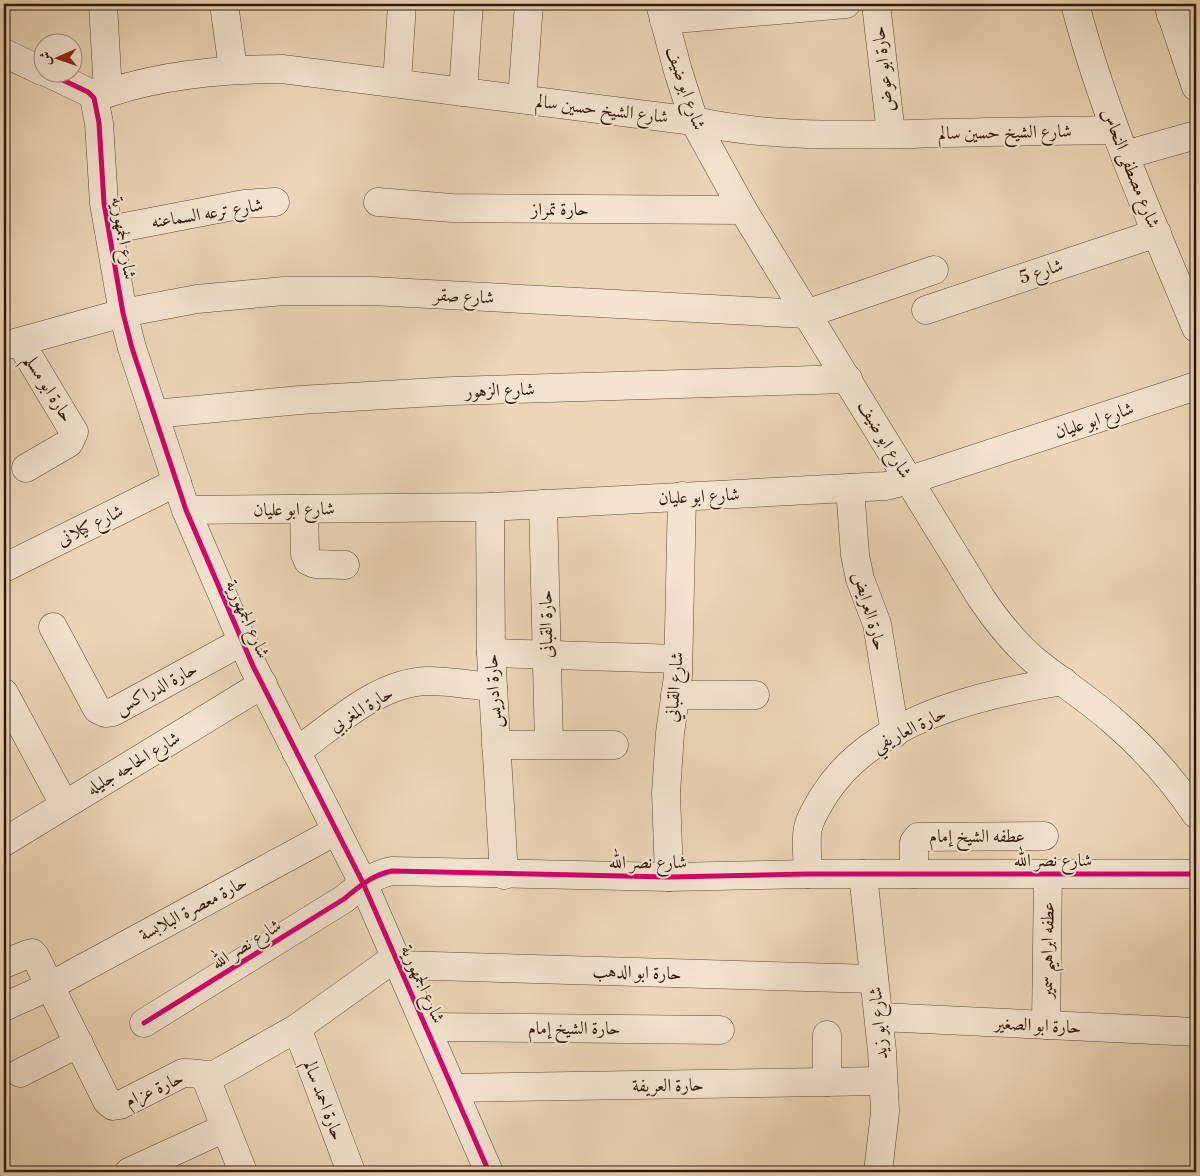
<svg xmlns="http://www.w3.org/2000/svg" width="1200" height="1176" font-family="'Libre Bodoni',Amiri,serif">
<rect width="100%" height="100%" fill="#ecd6b7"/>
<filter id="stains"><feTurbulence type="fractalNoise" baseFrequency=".004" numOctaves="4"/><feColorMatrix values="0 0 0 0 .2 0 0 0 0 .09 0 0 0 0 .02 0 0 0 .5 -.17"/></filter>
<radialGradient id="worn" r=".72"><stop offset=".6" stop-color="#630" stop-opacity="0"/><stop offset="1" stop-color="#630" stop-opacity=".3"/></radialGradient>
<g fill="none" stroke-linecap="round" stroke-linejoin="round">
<defs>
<g id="minor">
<polyline points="103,4 108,93"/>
<polyline points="224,4 233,69"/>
<path d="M660 4 678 71 694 121 743 210 981 598C998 623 1016 646 1039 664 1063 683 1089 700 1112 720 1145 748 1172 779 1196 814"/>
<polyline points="876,4 891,134"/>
<path d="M1075 4C1104 116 1152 222 1196 328"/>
<polyline points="1168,4 1196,87"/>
<polyline points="1171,15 1196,8"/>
<polyline points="664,20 846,4"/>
<polyline points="4,53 42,71"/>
<polyline points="46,72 88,92 94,98 99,123 104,203 123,313 132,348 186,510 253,666 363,883 489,1172"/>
<polyline points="397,83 402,4"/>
<polyline points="463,92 469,4"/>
<path d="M94 98C153 75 219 69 282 69L694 121C767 137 839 135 913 134 980 132 1047 131 1114 130"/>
<polyline points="522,99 529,4"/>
<polyline points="1125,155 1196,135"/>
<polyline points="378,202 452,208 743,210"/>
<polyline points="109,230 244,204 275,202"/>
<polyline points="926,310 1157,233"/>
<polyline points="20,342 74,432 69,443 26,468"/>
<polyline points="4,346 123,313 197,299 284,291 372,291 806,314 934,270"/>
<polyline points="154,414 300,400 453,391 848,379"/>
<polyline points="850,488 855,555 860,579 877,624 895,733"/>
<polyline points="543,504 549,744"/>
<polyline points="490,507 491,653 504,875"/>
<polyline points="304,509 305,554 308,561 315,564 345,565"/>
<polyline points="186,510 490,507 886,486 910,480 1196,386"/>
<polyline points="4,568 177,482"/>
<polyline points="53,627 97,709 105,713 113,712 243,641"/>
<polyline points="491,653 678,659"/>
<polyline points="4,693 64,804"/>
<polyline points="675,695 755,695"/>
<polyline points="496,745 614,745"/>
<path d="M296 752C335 724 377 683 427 681 449 681 471 685 493 687"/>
<polyline points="4,842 263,684"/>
<path d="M808 874C808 859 805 842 808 828 810 817 819 804 825 794 873 719 981 694 1063 681"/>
<polyline points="863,874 882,1051 885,1112 878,1172"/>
<polyline points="914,874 914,842 918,837 1044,836"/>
<polyline points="669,877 666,793 670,733 678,676 682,496"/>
<path d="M4 964 28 954 32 953 35 956 107 1101 113 1106 120 1105 183 1073C195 1072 205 1077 216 1074L297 1028 396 957"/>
<polyline points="399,965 874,979"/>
<polyline points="4,1007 50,986 336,831"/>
<polyline points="880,1017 1196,1032"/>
<path d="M144 1023 344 899C360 886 372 875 392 871L669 877 808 874H1196"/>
<polyline points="1046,1025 1048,874"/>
<polyline points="427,1027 720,1030"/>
<polyline points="297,1028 351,1172"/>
<polyline points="20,1073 79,1043"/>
<polyline points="205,1076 243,1172"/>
<polyline points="827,1082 827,1035"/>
<polyline points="454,1088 883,1081"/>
<polyline points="129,1172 225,1128"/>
</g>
</defs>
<use href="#minor" stroke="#5f4837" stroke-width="29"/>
<use href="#minor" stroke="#f3e4d0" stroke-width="28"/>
<defs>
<g id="cycleway">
<polyline points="46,72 88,92 94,98 99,123 104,203 123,313 132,348 186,510 253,666 363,883 489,1172"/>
<path d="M144 1023 344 899C360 886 372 875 392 871L669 877 808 874H1196"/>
</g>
</defs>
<use href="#cycleway" stroke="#f3e4d0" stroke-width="8"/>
<use href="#cycleway" stroke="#d6006c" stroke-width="5"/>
</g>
<g text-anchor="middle" stroke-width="4" stroke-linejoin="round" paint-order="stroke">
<g font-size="18" fill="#30180c" stroke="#f3e4d0">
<text transform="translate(883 69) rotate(-97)" y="6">حارة ابو عوض</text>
<text transform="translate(686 88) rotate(71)" y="6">شارع ابو ضيف</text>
<text transform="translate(602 109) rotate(7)" y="6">شارع الشيخ حسين سالم</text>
<text transform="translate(1005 132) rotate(-1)" y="6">شارع الشيخ حسين سالم</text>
<text transform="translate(1131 168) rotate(68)" y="6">شارع مصطفى النحاس</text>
<text x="560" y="215">حارة تمراز</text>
<text transform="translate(207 213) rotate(-9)" y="6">شارع ترعه السماعنه</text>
<text transform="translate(124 238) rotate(81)" y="6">شارع الجمهورية</text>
<text transform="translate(1041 271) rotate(-18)" y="6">شارع 5</text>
<text transform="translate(464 296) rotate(3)" y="6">شارع صقر</text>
<text transform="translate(49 388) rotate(58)" y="6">حارة ابو مسلم</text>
<text transform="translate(500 390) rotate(-2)" y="6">شارع الزهور</text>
<text transform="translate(1094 420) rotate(-18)" y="6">شارع ابو عليان</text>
<text transform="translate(885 439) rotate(59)" y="6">شارع ابو ضيف</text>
<text transform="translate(699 496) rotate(-3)" y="6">شارع ابو عليان</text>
<text transform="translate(294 509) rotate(-1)" y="6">شارع ابو عليان</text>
<text transform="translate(90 525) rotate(-26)" y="6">شارع كيلانى</text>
<text transform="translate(870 611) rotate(74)" y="6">حارة العرايض</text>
<text transform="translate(248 619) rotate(66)" y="6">شارع الجمهورية</text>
<text transform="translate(546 624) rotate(-91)" y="6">حارة القبانى</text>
<text transform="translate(674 687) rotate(-85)" y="6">شارع القباني</text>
<text transform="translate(156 688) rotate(-28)" y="6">حارة الدراكس</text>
<text transform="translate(493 691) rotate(-93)" y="6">حارة ادريس</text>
<text transform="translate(361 709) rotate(-31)" y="6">حارة المغربي</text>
<text transform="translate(909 729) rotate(-26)" y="6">حارة العاريفي</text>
<text transform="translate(133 763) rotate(-31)" y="6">شارع الحاجه جليله</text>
<text x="977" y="842">عطفه الشيخ إمام</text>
<text x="1053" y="866">شارع نصر الله</text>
<text x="648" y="868">شارع نصر الله</text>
<text transform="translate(193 908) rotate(-28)" y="6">حارة معصرة البلابسة</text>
<text transform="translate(246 944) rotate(-32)" y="6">شارع نصر الله</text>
<text transform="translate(1047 950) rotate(-89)" y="6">عطفه ابراهيم سمير</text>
<text transform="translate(637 972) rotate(2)" y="6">حارة ابو الدهب</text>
<text transform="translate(423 984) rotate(66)" y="6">شارع الجمهورية</text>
<text transform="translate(878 1023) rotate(-95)" y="6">شارع ابو زيد</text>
<text transform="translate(1038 1025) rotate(3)" y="6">حارة ابو الصغير</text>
<text x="574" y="1034">حارة الشيخ إمام</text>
<text transform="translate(668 1085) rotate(-1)" y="6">حارة العريفة</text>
<text transform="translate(154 1089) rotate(-24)" y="6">حارة عزام</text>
<text transform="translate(324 1100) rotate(69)" y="6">حارة احمد سالم</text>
</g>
</g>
<rect width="1200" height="1176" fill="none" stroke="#ecd6b7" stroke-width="20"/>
<rect x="5" y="5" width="1190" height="1166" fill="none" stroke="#30180c" stroke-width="2.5"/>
<rect x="10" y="10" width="1180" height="1156" fill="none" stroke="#30180c"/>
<g transform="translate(58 58) rotate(268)"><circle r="24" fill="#f3e4d0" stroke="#a59282"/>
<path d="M0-4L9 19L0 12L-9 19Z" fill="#8f2418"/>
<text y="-8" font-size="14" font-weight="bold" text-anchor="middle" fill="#30180c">ش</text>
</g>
<rect width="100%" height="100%" filter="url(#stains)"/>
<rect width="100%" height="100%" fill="url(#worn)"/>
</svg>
